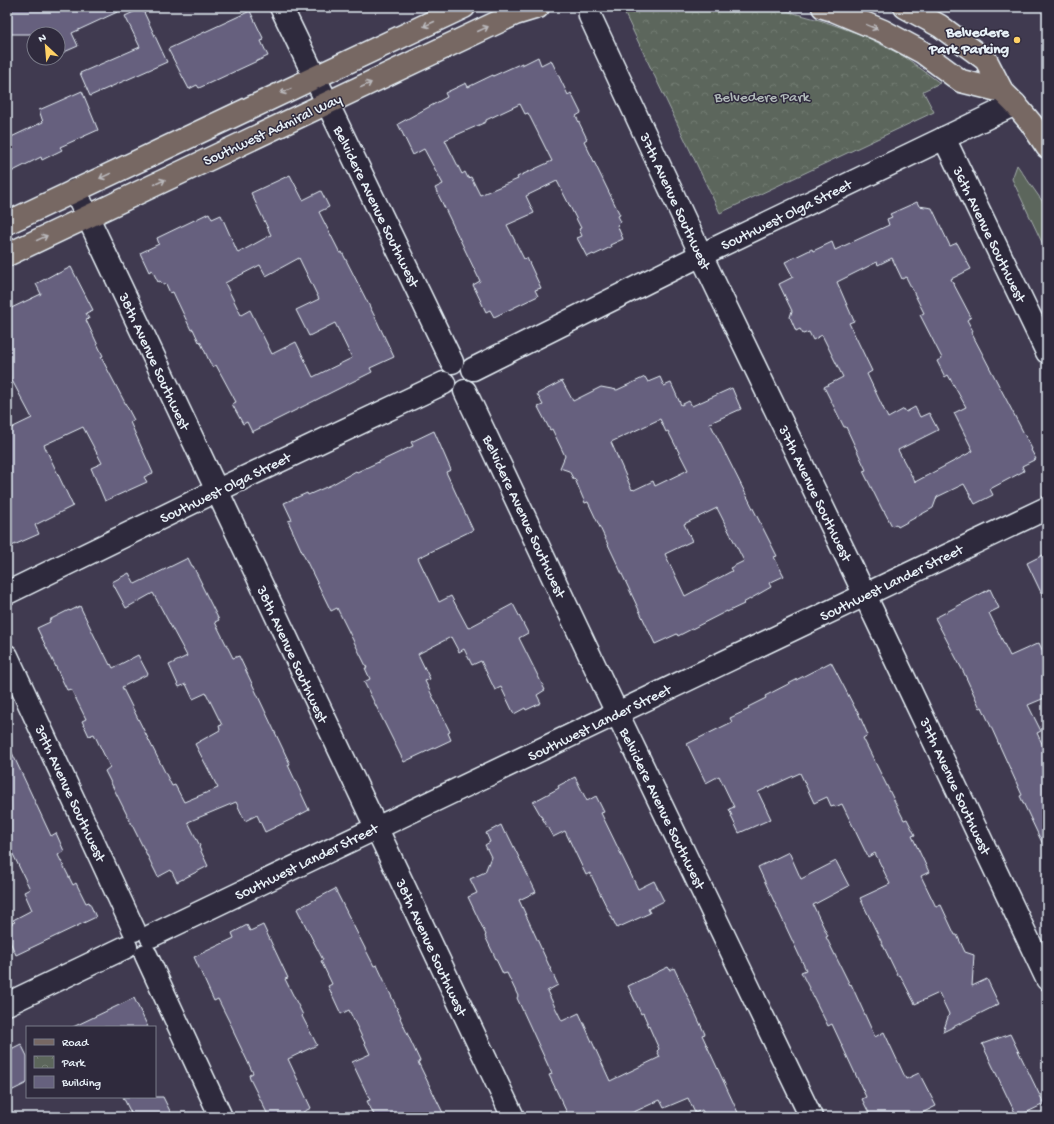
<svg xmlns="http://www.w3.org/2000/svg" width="1054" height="1124" font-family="'Gochi Hand',sans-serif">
<defs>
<pattern id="park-crowns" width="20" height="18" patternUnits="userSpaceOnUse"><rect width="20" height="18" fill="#5c665b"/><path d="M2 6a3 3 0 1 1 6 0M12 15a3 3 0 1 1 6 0" fill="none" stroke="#737c73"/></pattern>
</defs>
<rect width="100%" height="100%" fill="#403a50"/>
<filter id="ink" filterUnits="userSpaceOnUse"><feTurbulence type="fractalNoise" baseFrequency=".025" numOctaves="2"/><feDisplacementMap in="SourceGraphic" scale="8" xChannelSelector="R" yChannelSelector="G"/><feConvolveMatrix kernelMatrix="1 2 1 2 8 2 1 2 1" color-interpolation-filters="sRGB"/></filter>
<g filter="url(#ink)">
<polygon fill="#5c665b" stroke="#a2acaa" points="1017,165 1047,208 1047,253 1012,179"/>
<polygon fill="url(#park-crowns)" stroke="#a2acaa" points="634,7 765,7 779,9 823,21 865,36 905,57 940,83 923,91 934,112 720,213 624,12"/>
<g fill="#66617e" stroke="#e8f1f8" fill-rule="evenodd">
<polygon points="7,7 128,7 72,33 78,46 62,53 58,46 58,34 7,34"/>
<polygon points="142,8 167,62 90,96 80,73 140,47 125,16"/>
<polygon points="250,11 264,40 261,41 268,56 199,88 197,85 189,89 168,49"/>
<path d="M538 57 541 65 551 60 568 95 571 93 581 113 576 116 587 139 584 141 620 215 618 216 621 222 617 225 623 239 610 245 611 247 594 255 593 254 587 257 577 238 582 236 579 229 581 228 557 181 526 196 534 213 507 225 524 259 527 258 541 288 535 290 538 296 494 317 490 310 486 312 473 285 480 281 435 188 443 184 424 149 413 155 398 124 447 97 445 93 466 83 468 87 493 75V76L522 63V65ZM520 104 525 114 528 113 552 161 517 177 518 179 480 195 471 177 468 178 465 172 462 174 445 140 486 122V120Z"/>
<polygon points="82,91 98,130 60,147 62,150 42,160 41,157 7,174 7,139 43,122 39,110"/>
<path d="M290 175 303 200 321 191 329 207 319 212 340 253 342 252 376 319 394 357 370 368 372 372 252 432 247 422 243 424 232 404 236 402 216 365 212 367 200 341 199 342 193 329 191 330 173 292 170 293 166 284 163 285 160 281 158 282 152 270 149 272 140 253 159 244 157 238 209 213 212 219 221 215 238 253 271 235 251 193ZM299 258 319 299 296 310 309 336 335 323 352 358 313 377 296 342 272 354 250 310 241 315 225 283 260 265 266 276Z"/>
<path d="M917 202 919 206 932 208 950 246 957 243 971 269 951 279 971 317 967 320 973 331 971 332 994 376 1032 449 1031 450 1036 459 1022 466 1024 471 990 489 993 495 975 504 964 484 937 497 933 508 898 527 896 524 892 526 884 511H883L863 471 866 470 846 427H844L824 387 843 377 822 335 813 340 809 332 803 334 800 329 796 331 790 317 792 311 779 284 793 277 785 262 812 249 813 251 832 242 835 250 889 225 887 219 892 217 890 214ZM892 258 902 279 906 277 924 313 920 315 942 358 937 361 945 377 948 375 966 407 954 413 973 451 915 482 898 450 938 430 929 413 920 417 915 407 906 412 904 409 888 418 867 374 872 371 849 323 854 321 837 282 877 262 878 265Z"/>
<polygon points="71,267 93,310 86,313 89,319 86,320 103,356 101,357 134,420 130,422 153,473 144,477 147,482 105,501 91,468 102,463 83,427 44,445 73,506 35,525 39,534 7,548 7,430 32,418 7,371 7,310 41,294 36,284 56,273 57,274"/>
<path d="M645 377 648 382 660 377 664 386 671 383 681 405 689 401 692 406 732 388 741 409 710 423 777 556 774 557 784 576 769 583 771 587 743 603 744 604 727 612V611L678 636 677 634 655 644 588 502 585 503 575 479 574 480 569 471 560 468 565 456 552 429 550 430 538 407 543 405 537 394 562 381 573 401 601 387 617 390ZM660 419 666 432 668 431 688 470 655 486 653 481 634 490 633 489 632 490 611 442ZM717 508 744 561 730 568 732 571 685 596 665 554 692 541 684 524Z"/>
<polygon points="434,431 451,470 446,472 473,530 450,541 451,542 418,558 439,602 451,596 468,628 513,604 528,633 519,638 545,690 537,695 541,703 526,710 525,708 514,714 501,687 495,690 481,661 472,665 464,649 459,652 451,637 418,654 430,679 425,681 450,732 448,733 451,740 404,762 364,682 370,679 365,668 367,668 337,608 331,611 304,556 288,521 292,520 284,503 307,493 308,495 331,485 356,471 357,472 413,446 411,442"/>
<polygon points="1047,553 1047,605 1027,563"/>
<polygon points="188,558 192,566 193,566 202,584 201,584 219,620 215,622 233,658 239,656 290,764 288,765 309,810 292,819 265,832 257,815 245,821 236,802 188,822 200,846 199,847 208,866 177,882 171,870 158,877 105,771 110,767 94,734 89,736 82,721 86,719 71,689 67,690 37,628 50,622 49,620 69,610 70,611 80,606 103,654 104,653 110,665 111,664 113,668 138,655 148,674 122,687 172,786 175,785 184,802 218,788 195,744 220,730 219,726 222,725 206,693 193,699 186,684 179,687 169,665 187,656 153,593 126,608 112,582 129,573 135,584"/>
<polygon points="990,589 999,608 989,613 1010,656 1039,643 1047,660 1047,697 1028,705 1041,731 1037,733 1047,754 1047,853 1020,796 1022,795 982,707 980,708 964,673 935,618"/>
<polygon points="831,662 856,710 857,710 868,735 863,738 904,820 907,819 915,835 912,836 929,872 921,876 936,907 941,905 955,935 957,935 965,952 974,955 972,986 987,979 999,1004 943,1032 949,1014 939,993 915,1004 900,975 898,976 860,898 890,884 875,853 868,857 842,804 835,807 834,805 831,806 827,797 814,803 800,773 758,792 771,819 739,833 731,816 732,816 729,809 734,807 719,776 706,783 687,744 732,722 730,718 749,709 748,707 766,698 765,696"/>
<polygon points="7,742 51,836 56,833 64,851 58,855 73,885 76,883 86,903 89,902 96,917 16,955 7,935 7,925 15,922 13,920 32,910 24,892 30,889 7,842"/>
<polygon points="575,777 587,801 596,796 604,812 601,813 638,889 654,881 664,901 648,909 650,913 617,928 590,873 586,875 565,831 553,837 533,802 559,788 558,786"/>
<polygon points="501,825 505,834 507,833 536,892 519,900 558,985 547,991 562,1021 579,1013 610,1081 660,1057 657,1051 659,1049 643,1013 641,1014 628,986 668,967 670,970 674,968 705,1034 702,1035 740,1117 706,1117 702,1110 695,1113 688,1098 664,1108 660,1100 623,1117 569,1117 549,1075 552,1074 517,998 518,996 507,973 503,974 485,936 486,935 468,897 477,893 470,879 485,872 491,857 485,845 490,842 486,833"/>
<polygon points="789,852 801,879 836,861 849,886 813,905 828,936 826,937 850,985 851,984 875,1037 884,1032 906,1079 919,1073 936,1106 914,1117 871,1117 862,1099 866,1097 832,1024 828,1026 801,972 806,970 758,867"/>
<polygon points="335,889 374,966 377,965 401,1017 400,1018 420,1061 418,1062 445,1117 375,1117 367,1101 370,1100 352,1062 370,1054 349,1010 341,1014 328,986 332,984 321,961 323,960 297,909"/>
<polygon points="247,925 250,931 263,925 288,978 285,979 303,1015 302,1016 317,1045 288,1059 311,1108 303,1112 306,1117 269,1117 250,1079 249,1075 253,1073 233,1031 234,1031 218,999 214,1001 194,957 234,938 232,933"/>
<polygon points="134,998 148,1027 73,1027"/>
<polygon points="1010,1034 1044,1104 1017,1117 982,1044"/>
<polygon points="21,1044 27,1056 27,1083 7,1093 7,1051"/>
<polygon points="123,1097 163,1097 173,1117 133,1117"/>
</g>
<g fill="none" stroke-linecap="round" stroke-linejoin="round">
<defs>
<g id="minor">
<polyline points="281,7 452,362"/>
<polyline points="589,7 590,16 701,255 852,568 1047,979"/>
<polyline points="944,138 1047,352"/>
<polyline points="75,190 513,1117"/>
<polyline points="473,369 701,255 1015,104"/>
<polyline points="465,391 617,713 811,1117"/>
<polyline points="7,593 216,491 444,383"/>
<polyline points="7,656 134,930"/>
<polyline points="151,936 253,887 1047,508"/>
<polyline points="146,955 221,1117"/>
<polyline points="7,1004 126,947"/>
</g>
<g id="major">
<polyline points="823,7 833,10 883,31 922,52 961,81 1002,91"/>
<polyline points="905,7 940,26 986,60 1002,91 1015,104 1031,123 1047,147"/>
<polyline points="7,223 464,7"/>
<polyline points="7,255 515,14 538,7"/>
</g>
</defs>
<use href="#minor" stroke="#e8f1f8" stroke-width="25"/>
<use href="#major" stroke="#e8f1f8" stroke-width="25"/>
<use href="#minor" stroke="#2f2a3d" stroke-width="22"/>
<use href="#major" stroke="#776864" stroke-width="22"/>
</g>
<defs><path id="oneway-shaft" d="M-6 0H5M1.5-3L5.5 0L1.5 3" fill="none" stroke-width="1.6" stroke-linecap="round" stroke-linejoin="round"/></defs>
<g stroke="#bbbabd">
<use href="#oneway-shaft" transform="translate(429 24) rotate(155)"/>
<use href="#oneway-shaft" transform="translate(872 27) rotate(23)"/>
<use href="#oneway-shaft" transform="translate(483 29) rotate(-25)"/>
<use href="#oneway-shaft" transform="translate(366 85) rotate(-25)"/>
<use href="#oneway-shaft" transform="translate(286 91) rotate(155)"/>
<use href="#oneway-shaft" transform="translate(105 176) rotate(155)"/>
<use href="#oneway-shaft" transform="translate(160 182) rotate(-25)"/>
<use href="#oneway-shaft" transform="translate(42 238) rotate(-25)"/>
</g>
</g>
<circle fill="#ffd166" stroke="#2f2a3d" stroke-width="1.5" cx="1017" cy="40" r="4"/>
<g text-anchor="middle" stroke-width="3" stroke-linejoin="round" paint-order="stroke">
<g font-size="15" font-weight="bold" fill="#e8f1f8" stroke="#2f2a3d" text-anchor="end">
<text x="1009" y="36">Belvedere<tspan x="1009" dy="17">Park Parking</tspan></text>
</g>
<g font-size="15" fill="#b0b9b9" stroke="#2f2a3d">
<text x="762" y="101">Belvedere Park</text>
</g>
<g font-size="15" fill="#e8f1f8" stroke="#2f2a3d">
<text transform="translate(272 129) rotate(-25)" y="5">Southwest Admiral Way</text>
<text transform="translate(676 201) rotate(65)" y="5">37th Avenue Southwest</text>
<text transform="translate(377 206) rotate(64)" y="5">Belvidere Avenue Southwest</text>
<text transform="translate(786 214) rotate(-26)" y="5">Southwest Olga Street</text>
<text transform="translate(990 234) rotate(64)" y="5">36th Avenue Southwest</text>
<text transform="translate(155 361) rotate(65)" y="5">38th Avenue Southwest</text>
<text transform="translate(225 487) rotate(-26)" y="5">Southwest Olga Street</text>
<text transform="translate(816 493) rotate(64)" y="5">37th Avenue Southwest</text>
<text transform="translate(525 516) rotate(65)" y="5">Belvidere Avenue Southwest</text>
<text transform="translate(891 582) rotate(-26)" y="5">Southwest Lander Street</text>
<text transform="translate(293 654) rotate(65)" y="5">38th Avenue Southwest</text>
<text transform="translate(599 722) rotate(-26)" y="5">Southwest Lander Street</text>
<text transform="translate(956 786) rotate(65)" y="5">37th Avenue Southwest</text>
<text transform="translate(71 793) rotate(65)" y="5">39th Avenue Southwest</text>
<text transform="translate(663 808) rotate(64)" y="5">Belvidere Avenue Southwest</text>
<text transform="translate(306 861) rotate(-26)" y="5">Southwest Lander Street</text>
<text transform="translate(432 947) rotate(65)" y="5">38th Avenue Southwest</text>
</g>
</g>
<rect width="1054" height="1124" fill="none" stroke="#2f2a3d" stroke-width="24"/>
<rect x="12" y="12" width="1030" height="1100" fill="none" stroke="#e8f1f8" stroke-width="1.5" filter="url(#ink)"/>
<rect x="26" y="1026" width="130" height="72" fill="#2f2a3d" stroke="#797a88"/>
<rect x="34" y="1039" width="20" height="6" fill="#776864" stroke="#797a88"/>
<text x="62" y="1046" font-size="12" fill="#e8f1f8">Road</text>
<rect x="34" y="1056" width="20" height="12" fill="url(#park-crowns)" stroke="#797a88"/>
<text x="62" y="1066" font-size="12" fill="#e8f1f8">Park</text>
<rect x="34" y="1076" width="20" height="12" fill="#66617e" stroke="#797a88"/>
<text x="62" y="1086" font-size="12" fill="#e8f1f8">Building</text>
<g transform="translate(46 46) rotate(334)"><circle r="19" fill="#2f2a3d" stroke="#797a88"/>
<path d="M0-3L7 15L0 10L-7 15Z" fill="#ffd166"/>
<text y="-6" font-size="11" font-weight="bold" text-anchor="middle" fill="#e8f1f8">N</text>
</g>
</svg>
